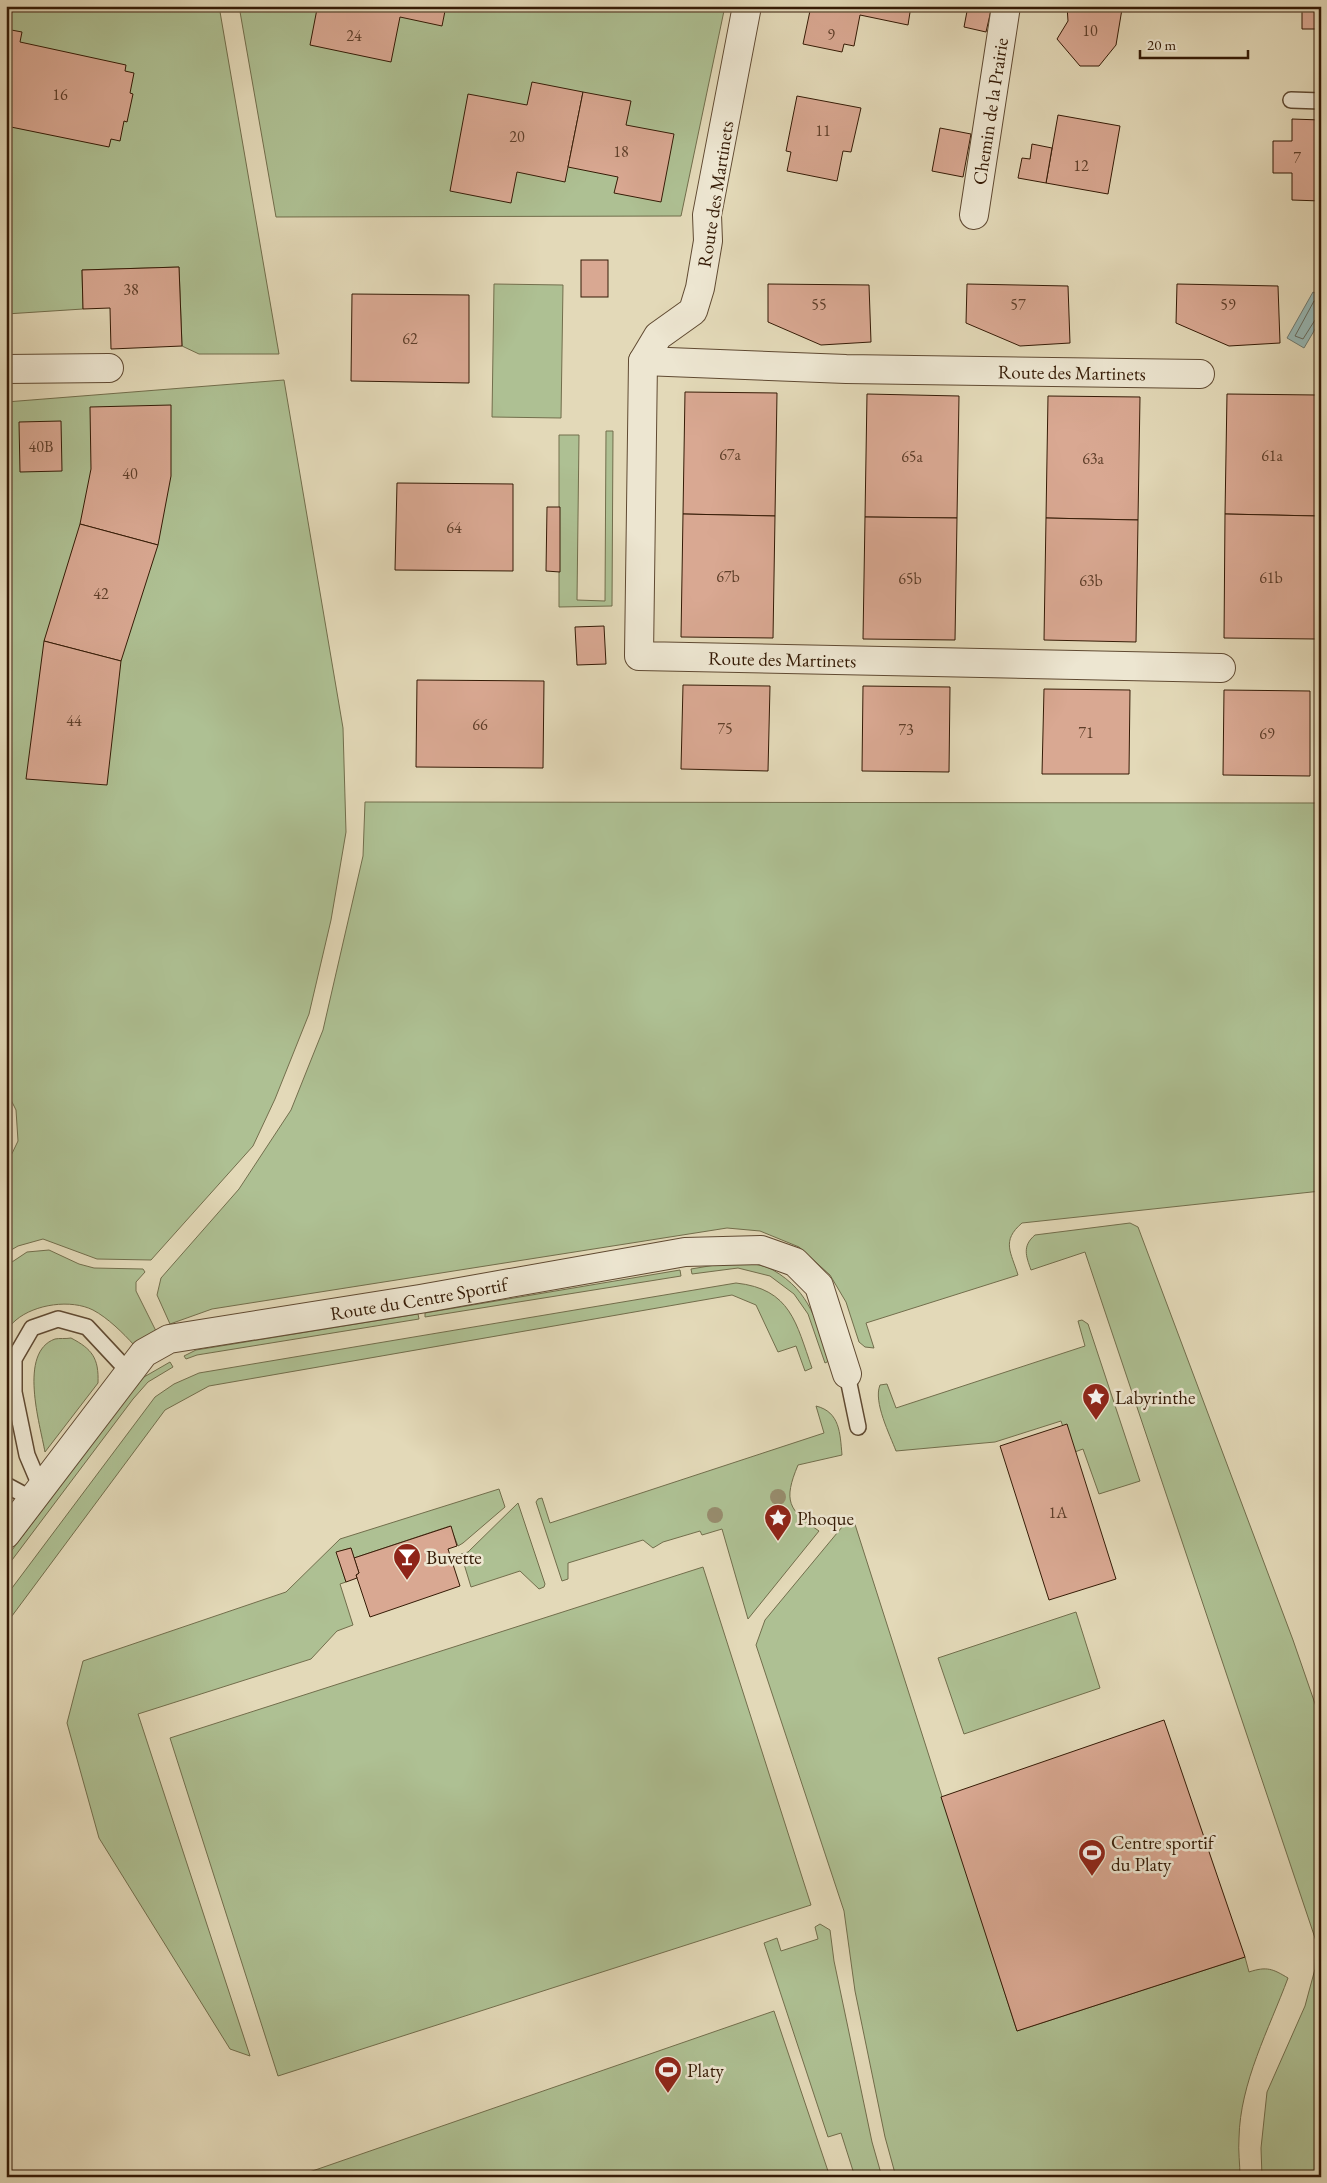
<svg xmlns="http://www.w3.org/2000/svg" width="1327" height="2183" font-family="'EB Garamond',serif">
<rect width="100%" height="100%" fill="#e3d9b8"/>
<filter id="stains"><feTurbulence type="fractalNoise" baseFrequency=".004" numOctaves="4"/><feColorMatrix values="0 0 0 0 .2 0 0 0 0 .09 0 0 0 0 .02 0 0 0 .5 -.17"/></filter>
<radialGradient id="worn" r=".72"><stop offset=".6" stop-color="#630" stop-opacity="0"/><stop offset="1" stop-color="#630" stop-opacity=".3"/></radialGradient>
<g fill="#aec093" stroke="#726e4c">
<polygon points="6,6 219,6 279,354 199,354 182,346 179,267 82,270 83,309 6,314"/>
<polygon points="239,6 725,6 681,216 276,217"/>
<polygon points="494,284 563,285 561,418 492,417"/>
<polygon points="284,380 343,728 346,832 331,920 309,1014 275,1099 253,1146 151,1260 97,1259 43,1239 18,1246 6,1253 6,1166 18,1141 16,1110 6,1090 6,402"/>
<polygon points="606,431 613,431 612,606 559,607 559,435 579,435 577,600 605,601"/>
<path d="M365 802 1321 803V1191L1022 1223C1001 1241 1011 1252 1018 1275L866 1323 874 1348 865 1347 859 1342 846 1302 830 1275 799 1247 760 1231 727 1228 212 1309 170 1324 157 1295 161 1278 239 1189 291 1110 323 1030 363 856Z"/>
<path d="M1130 1223 1138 1227 1293 1640 1321 1721V2177H1262L1261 2148 1267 2092 1305 2006 1315 1969 1316 1941 1085 1252 1031 1270C1026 1256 1022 1246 1035 1235Z"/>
<path d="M49 1250 79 1264 94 1268 143 1269 145 1272 136 1282V1291L157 1333 134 1345C123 1333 108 1318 93 1310 71 1299 35 1304 16 1320 12 1323 9 1328 6 1332V1266L27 1252Z"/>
<path d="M739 1261C749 1263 764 1265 773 1270 811 1292 817 1323 829 1361L825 1363 808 1314 794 1294 770 1276 738 1268 692 1274 691 1269Z"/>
<polygon points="680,1270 681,1276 425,1317 425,1313"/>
<path d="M736 1283C791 1289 796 1323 812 1368L805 1371 796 1346 778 1352 756 1305 732 1295 209 1386 165 1410 6 1624V1596L155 1397 174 1384 199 1373Z"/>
<polygon points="418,1314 419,1319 197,1355 186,1359 184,1356 196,1350"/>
<path d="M1082 1320 1088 1324 1140 1481 1099 1494 1083 1449 1072 1453 1061 1421 995 1442 896 1451C890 1435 873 1402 880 1385L887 1384 896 1408 1085 1346 1078 1321Z"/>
<path d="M71 1338C92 1349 99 1358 98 1383L45 1452C40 1424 18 1352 55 1339 59 1338 66 1339 71 1338Z"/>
<polygon points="170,1362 173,1367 148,1382 133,1399 6,1568 6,1558 128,1396 144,1377"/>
<path d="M816 1406C840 1412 840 1433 842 1455L798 1465C783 1501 788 1510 819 1531L748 1619 722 1529 702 1535 700 1531 663 1542 653 1548 643 1540 568 1563V1579L562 1581 536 1502 538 1499 542 1498 550 1523 824 1433Z"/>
<polygon points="499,1489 505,1507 463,1543 458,1546 450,1526 354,1558 351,1548 337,1552 346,1582 340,1584 353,1625 337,1631 311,1659 138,1714 250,2056 230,2049 99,1838 67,1723 83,1661 286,1592 340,1539"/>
<polygon points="518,1503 545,1584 544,1587 539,1589 520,1571 471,1587 461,1554 468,1552"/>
<path d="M852 1515 1017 2031 1245 1957 1249 1972C1267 1966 1273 1969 1288 1978 1269 2029 1240 2083 1239 2138 1238 2151 1240 2164 1240 2177H896L885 2137 855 1991 844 1911 756 1645 765 1620Z"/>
<polygon points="703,1567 811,1905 278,2076 170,1738"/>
<polygon points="1076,1612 1100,1688 964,1734 938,1658"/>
<polygon points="820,1924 830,1930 834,1961 872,2142 882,2177 855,2177 841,2133 828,2137 764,1943 777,1938 781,1951 818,1939 815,1927"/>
<polygon points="774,2011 830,2177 295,2177"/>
</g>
<polygon fill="#97b9b7" stroke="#707a70" points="1313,292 1321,296 1321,319 1304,348 1287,338"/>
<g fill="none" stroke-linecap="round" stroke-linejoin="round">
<polyline stroke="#666a5e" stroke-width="1" points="1321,300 1314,301 1295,336 1303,339 1315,320 1321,317"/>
</g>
<g fill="#d9a892" stroke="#351b06">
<polygon points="328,6 446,6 442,26 400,17 391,62 310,45 317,9 327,11"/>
<polygon points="811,6 911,6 908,25 860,15 854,46 844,44 842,52 803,44"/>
<polygon points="968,6 992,6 986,32 964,27"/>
<polygon points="1067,6 1120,6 1122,9 1116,45 1099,66 1080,66 1057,39 1068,21"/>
<polygon points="1302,6 1321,6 1321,55 1318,55 1318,29 1302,29"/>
<polygon points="6,29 22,32 20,42 126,65 125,71 134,73 130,93 133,94 127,122 124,121 120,141 111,139 109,147 6,126"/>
<polygon points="532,82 583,92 565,182 517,172 511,203 450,191 468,94 527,105"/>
<polygon points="583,92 631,101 626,125 674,134 661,202 614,193 618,177 568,167"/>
<polygon points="797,96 861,108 851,152 843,151 837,181 787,171 791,152 786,151"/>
<polygon points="1058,115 1120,126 1108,194 1046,183"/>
<polygon points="1292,119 1321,120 1321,201 1292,200 1292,173 1273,173 1273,141 1292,141"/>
<polygon points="940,128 971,134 963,177 932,171"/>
<polygon points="1032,144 1052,148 1046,183 1018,178 1022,158 1030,159"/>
<rect x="581" y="260" width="27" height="37"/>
<polygon points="179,267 182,346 111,349 110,308 83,309 82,270"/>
<polygon points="768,284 869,285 871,342 821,345 768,322"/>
<polygon points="967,284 1068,286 1070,343 1020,346 966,323"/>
<polygon points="1177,284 1278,286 1280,343 1229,346 1176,323"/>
<polygon points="352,294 469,295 469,383 351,381"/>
<polygon points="685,392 777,393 775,516 683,514"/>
<polygon points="867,394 959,396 957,518 865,517"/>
<polygon points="1227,394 1317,395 1317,516 1225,514"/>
<polygon points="1048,396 1140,397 1138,520 1046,518"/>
<polygon points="171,405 171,476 158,545 80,524 91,469 90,407"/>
<polygon points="61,421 62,471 20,472 19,422"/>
<polygon points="397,483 513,484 513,571 395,570"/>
<polygon points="547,507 560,507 560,572 546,571"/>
<polygon points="683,514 775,516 773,638 681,637"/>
<polygon points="1225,514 1317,516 1316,639 1224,638"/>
<polygon points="865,517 957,518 955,640 863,639"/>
<polygon points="1046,518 1138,520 1136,642 1044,640"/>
<polygon points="80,524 158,545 121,661 44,641"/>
<polygon points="604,626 606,664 577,665 575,627"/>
<polygon points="44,641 121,661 107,785 26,779"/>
<polygon points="417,680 544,681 543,768 416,767"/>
<polygon points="683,685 770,686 768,771 681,769"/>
<polygon points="863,686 950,687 949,772 862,771"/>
<polygon points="1044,689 1130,690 1129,774 1042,774"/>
<polygon points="1224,690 1310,691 1310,776 1223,775"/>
<polygon points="1067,1424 1116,1579 1049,1600 1000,1446"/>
<polygon points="451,1526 457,1546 448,1549 460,1586 370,1617 356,1575 359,1573 354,1558"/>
<polygon points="351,1548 359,1573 356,1575 357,1578 346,1582 336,1552"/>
<polygon points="1164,1720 1245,1957 1017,2031 941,1797"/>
</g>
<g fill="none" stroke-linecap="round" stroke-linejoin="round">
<defs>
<g id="service">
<polyline points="1291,100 1321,101"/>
<polyline points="847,1374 858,1427"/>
<polyline points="6,1485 32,1499"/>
<polyline points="41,1488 27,1455 14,1392 14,1359 32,1328 58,1319 87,1327 129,1372"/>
</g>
<g id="minor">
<path id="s1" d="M747 6 707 215 708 241 700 288 693 311 658 336 643 361 639 656 1221 668"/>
<path id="s2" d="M974 215 1006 6"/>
<path id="s3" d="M643 361 846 369 1200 374"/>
<polyline points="6,369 109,368"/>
<path id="s4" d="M6 1534 144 1353 169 1339 420 1299 685 1252 761 1250 795 1262 819 1286 847 1374"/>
</g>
</defs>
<use href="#service" stroke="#604a32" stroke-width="18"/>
<use href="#minor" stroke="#604a32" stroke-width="30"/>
<use href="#service" stroke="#ede6d1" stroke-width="15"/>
<use href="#minor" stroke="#ede6d1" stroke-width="28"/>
</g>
<g fill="#978c6d">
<circle cx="778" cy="1497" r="8"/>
<circle cx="715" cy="1515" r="8"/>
</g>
<defs>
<symbol id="sight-pin" viewBox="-11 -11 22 30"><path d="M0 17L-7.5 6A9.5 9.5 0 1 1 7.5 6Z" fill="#8f2418" stroke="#ede6d1"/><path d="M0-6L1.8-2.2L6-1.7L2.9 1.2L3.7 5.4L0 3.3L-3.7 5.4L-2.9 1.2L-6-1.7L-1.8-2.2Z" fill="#fff"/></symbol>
<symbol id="bar-pin" viewBox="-11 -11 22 30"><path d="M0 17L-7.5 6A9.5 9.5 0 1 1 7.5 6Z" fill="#8f2418" stroke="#ede6d1"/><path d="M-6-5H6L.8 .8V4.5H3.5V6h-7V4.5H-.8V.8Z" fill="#fff"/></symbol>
<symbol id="stadium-pin" viewBox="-11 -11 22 30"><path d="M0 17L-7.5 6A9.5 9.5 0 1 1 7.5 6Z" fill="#8f2418" stroke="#ede6d1"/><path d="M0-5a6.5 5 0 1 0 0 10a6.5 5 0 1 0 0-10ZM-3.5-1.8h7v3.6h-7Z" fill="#fff"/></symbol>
</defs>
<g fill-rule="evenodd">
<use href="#sight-pin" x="1080" y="1381" width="32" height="43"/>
<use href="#sight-pin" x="762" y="1502" width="32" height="43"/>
<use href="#bar-pin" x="391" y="1541" width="32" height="43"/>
<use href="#stadium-pin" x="1076" y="1837" width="32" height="43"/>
<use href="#stadium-pin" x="652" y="2054" width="32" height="43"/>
</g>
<g text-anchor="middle" stroke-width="5" stroke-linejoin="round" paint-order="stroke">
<g font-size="16" fill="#5e3e29">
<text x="1090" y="36">10</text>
<text x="831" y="40">9</text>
<text x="354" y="41">24</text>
<text x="60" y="100">16</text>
<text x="823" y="136">11</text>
<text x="517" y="142">20</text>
<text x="621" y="157">18</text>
<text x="1297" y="163">7</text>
<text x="1081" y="171">12</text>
<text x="131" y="295">38</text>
<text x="819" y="310">55</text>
<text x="1018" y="310">57</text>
<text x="1228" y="310">59</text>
<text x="410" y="344">62</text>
<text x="41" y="452">40B</text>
<text x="730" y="460">67a</text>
<text x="1272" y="461">61a</text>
<text x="912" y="462">65a</text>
<text x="1093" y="464">63a</text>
<text x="130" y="479">40</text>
<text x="454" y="533">64</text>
<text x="728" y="582">67b</text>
<text x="1271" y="583">61b</text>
<text x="910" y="584">65b</text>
<text x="1091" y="586">63b</text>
<text x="101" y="599">42</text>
<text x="74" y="726">44</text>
<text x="480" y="730">66</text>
<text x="725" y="734">75</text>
<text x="906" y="735">73</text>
<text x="1086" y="738">71</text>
<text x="1267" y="739">69</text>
<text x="1058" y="1518">1A</text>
</g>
<g font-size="19" fill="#351b06" stroke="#ede6d1">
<text dy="7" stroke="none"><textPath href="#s2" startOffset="105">Chemin de la Prairie</textPath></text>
<text transform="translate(715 194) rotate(-81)" y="7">Route des Martinets</text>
<text dy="7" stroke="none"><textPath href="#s3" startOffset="429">Route des Martinets</textPath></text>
<text dy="7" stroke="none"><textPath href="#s1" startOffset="821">Route des Martinets</textPath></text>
<text dy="7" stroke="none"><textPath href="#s4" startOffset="509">Route du Centre Sportif</textPath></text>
</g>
<g font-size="19" fill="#351b06" stroke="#ede6d1" text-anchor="start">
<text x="1115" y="1404">Labyrinthe</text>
<text x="797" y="1525">Phoque</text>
<text x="426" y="1564">Buvette</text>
<text x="1111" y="1849">Centre sportif<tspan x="1111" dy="22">du Platy</tspan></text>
<text x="687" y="2077">Platy</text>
</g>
</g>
<rect width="1327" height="2183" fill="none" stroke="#e3d9b8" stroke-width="25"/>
<rect x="8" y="8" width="1312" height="2168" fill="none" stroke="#351b06" stroke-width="2.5"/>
<rect x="12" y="12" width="1302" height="2158" fill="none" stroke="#351b06"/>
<path d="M1140 50v8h108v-8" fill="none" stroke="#351b06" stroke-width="2.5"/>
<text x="1147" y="50" font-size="15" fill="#351b06" stroke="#ede6d1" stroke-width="4" paint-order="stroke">20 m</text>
<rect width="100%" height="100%" filter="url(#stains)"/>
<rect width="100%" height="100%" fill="url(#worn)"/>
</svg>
